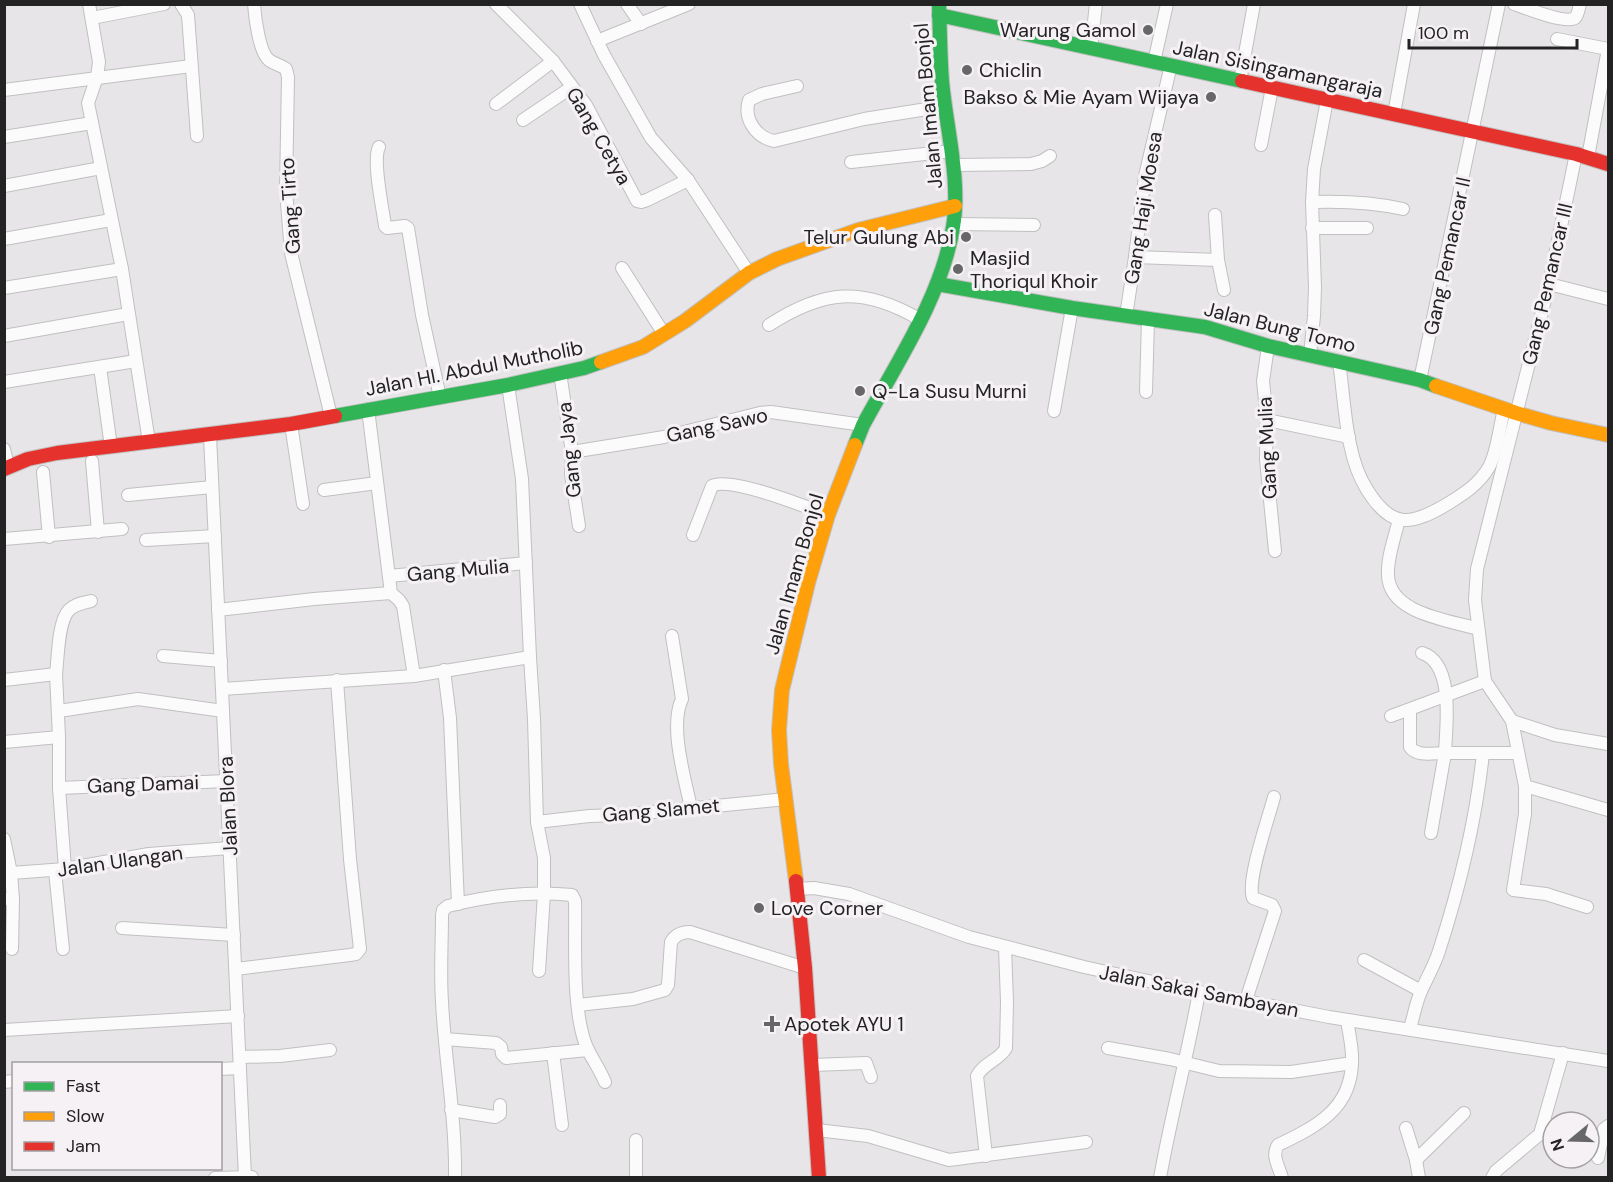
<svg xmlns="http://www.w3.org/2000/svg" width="1613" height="1182" font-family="'DM Sans',sans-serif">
<rect width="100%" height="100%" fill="#e7e5e7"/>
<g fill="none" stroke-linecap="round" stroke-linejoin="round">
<defs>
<g id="street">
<polyline points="89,4 99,62 97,77 88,103 122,269 149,442"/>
<polyline points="181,4 188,15 197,136"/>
<path d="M254 4C255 17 259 52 269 60 274 64 281 65 286 69L288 77 286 190 291 253 331 416"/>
<polyline points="496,4 553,61 586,105 637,201 641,202 647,200 688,180"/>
<polyline points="580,4 604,55 651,138 688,180 749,273"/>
<polyline points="627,4 641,24"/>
<path d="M1514 4C1525 8 1566 24 1575 18 1578 15 1579 8 1580 4"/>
<polyline points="92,18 164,4"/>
<polyline points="1557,39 1608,49"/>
<polyline points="597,41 689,4"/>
<polyline points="1091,48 1096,4"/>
<polyline points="1154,62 1167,4"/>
<polyline points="1240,81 1254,4"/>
<path d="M797 86 762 94 749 100C743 119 756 137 774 141L864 119 946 106"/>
<polyline points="4,90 191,66"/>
<polyline points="496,104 553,61"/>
<polyline points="1394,114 1414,4"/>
<polyline points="523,120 572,87"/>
<polyline points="4,137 92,123"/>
<polyline points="1261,145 1272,88"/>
<path d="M379 147C372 161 383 209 385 226L387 228 405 226 408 228 422 315 440 397"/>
<polyline points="1588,157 1608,49"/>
<polyline points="851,162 952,151"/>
<polyline points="954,165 1031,164 1042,161 1050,156"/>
<polyline points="4,186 101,168"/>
<path d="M1312 202C1343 201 1372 202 1403 209"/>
<polyline points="954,224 1034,225"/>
<polyline points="1312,228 1367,228"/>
<polyline points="4,239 111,220"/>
<polyline points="1135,257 1218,260 1215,215"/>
<polyline points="1218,260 1224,290"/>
<polyline points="622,268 664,334"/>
<polyline points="1549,284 1608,299"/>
<polyline points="4,288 122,269"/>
<polyline points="1126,316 1135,257 1145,176 1171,65"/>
<path d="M769 325C823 290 862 286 919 319"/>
<polyline points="4,336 128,314"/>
<polyline points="1268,346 1263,381 1267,420 1266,459 1275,551"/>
<polyline points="1310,355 1314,316 1315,287 1312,202 1314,169 1327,100"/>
<path d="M1339 362C1345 401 1345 454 1366 488 1391 530 1411 526 1449 503 1465 493 1479 484 1489 467 1497 453 1500 425 1504 409"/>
<polyline points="100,367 111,447"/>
<polyline points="560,373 572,452 571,474 579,526"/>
<polyline points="1420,380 1499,4"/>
<polyline points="4,382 136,361"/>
<polyline points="508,385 522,479 530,657 534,719 537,822 544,858 544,894 539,971"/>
<polyline points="1146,392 1148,319"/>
<polyline points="368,409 391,593 399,600 403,606 414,676"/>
<polyline points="1054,411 1072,308"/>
<polyline points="1267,420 1349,437"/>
<polyline points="291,424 303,504"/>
<polyline points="210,436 245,1177"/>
<polyline points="4,449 8,466"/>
<polyline points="572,452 664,437 760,413 771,412 863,425"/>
<polyline points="92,461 98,532"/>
<polyline points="43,472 49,537"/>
<polyline points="324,490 377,483"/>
<polyline points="128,495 212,487"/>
<path d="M1399 519C1395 537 1387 557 1388 575 1389 614 1449 620 1478 629"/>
<path d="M693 535 712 486C729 476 807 507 828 515"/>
<polyline points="4,539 122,529"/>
<polyline points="146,540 215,536"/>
<polyline points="389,576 526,563"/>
<polyline points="218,610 314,599 391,593"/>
<path d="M672 636 682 699C669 726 685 779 691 808"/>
<polyline points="163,656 221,661"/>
<polyline points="444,670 450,718 458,904"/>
<path d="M56 674C58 658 58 621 69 610 75 604 83 603 91 601"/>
<polyline points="4,680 56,674 59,737 59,788 65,869"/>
<polyline points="1485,681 1475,600 1477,569 1549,284 1576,154"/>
<polyline points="222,689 414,676 530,657"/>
<polyline points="59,711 138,699 223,711"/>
<path d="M1410 711V747C1417 757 1433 753 1445 753 1446 726 1455 664 1422 653"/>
<polyline points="1391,716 1485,681 1512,721 1525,786 1608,810"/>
<polyline points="1512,721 1555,735 1608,744"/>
<polyline points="4,742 59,737"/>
<polyline points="1525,786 1525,814 1513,890 1546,894 1587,907"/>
<polyline points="59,788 227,781"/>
<polyline points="537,822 589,816 623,815 786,799"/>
<polyline points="1431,833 1445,753 1483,753"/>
<polyline points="4,839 11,873 13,899 4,899"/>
<polyline points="55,871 63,949"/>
<polyline points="11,873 65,869 149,854 230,848"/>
<polyline points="797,889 814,888 849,894 969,937 1084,967 1199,992 1329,1017 1608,1061"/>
<polyline points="122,928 234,935"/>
<polyline points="12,949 13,899"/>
<polyline points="1364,960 1421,991"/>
<polyline points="236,969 350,955 356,954 360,949 350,859 337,680"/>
<path d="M1246 1000 1275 911 1272 905 1253 898C1246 881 1269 817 1274 797"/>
<path d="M578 1005 633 999 665 990 668 985 671 942C675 935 682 932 690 932L805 968"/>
<path d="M1410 1028C1414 1016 1416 1001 1422 989 1428 976 1435 964 1439 951 1460 886 1476 821 1483 753H1518"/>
<polyline points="4,1030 238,1016"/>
<polyline points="445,1039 496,1043 501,1047 502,1054 506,1058 588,1050"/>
<polyline points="1108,1048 1170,1059 1219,1071 1291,1072 1352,1063"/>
<polyline points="553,1053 562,1125"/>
<polyline points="240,1057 280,1056 330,1050"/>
<polyline points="813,1065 866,1063 871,1077"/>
<polyline points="220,1069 240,1068"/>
<polyline points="4,1082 14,1081"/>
<polyline points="451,1110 495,1117 500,1114 500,1105"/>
<polyline points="1406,1128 1416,1160 1419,1178"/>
<polyline points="817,1130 868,1136 949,1160 1086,1142"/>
<path d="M986 1156 977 1076C984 1062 999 1061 1006 1048L1007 1002 1005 947"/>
<polyline points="1598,1158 1604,1129 1608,1126"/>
<polyline points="1416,1160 1464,1113"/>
<polyline points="215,1178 252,1177"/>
<path d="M455 1178C456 1119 445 1061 442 1002 440 973 442 944 442 915L443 910 448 906C487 896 532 891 572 895L575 901C576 942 571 1014 588 1050 593 1060 600 1070 605 1082"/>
<polyline points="636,1178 636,1140"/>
<path d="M1160 1178C1171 1115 1188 1054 1199 992"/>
<path d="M1282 1178C1279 1166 1271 1156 1278 1145 1315 1127 1351 1110 1352 1062 1353 1049 1349 1034 1347 1020"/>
<polyline points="1492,1178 1496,1171 1540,1134 1563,1053"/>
</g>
<g id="fast">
<polyline points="939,15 1242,81"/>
<polyline points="937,284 1072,308 1205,327 1268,346 1420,380 1436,386"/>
<polyline points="335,416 508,385 584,368 601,362"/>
<path d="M855 445 863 425C896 364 942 296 953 227 961 181 946 127 942 81 940 56 940 30 939 4"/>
</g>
<g id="slow">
<polyline points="601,362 643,347 685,321 749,273 777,259 858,230 955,206"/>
<polyline points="1436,386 1516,413 1551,423 1608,435"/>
<polyline points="796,881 781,764 779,730 782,690 808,583 828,515 855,445"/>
</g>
<g id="jam">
<polyline points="1242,81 1576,154 1608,164"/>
<polyline points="4,469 28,459 57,453 291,424 335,416"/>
<polyline points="796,881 805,968 819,1178"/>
</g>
</defs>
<use href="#street" stroke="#c1c0c1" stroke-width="14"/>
<use href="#fast" stroke="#c1c0c1" stroke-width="16"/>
<use href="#slow" stroke="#c1c0c1" stroke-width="16"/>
<use href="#jam" stroke="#c1c0c1" stroke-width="16"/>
<use href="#street" stroke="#fbfbfb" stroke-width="12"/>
<use href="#fast" stroke="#30b455" stroke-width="14"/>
<use href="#slow" stroke="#ff9f0a" stroke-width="14"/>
<use href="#jam" stroke="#e5322d" stroke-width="14"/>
</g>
<g fill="#686768" stroke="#f5f1f5" stroke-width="2">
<circle cx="1148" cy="30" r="6"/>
<circle cx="967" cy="70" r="6"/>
<circle cx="1211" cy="97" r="6"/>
<circle cx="966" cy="237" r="6"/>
<circle cx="958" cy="269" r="6"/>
<circle cx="860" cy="391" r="6"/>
<circle cx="759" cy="908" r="6"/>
<path d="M769 1015h6v6h6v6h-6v6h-6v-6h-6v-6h6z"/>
</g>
<g text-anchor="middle" stroke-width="6" stroke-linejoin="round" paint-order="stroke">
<g font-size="20" fill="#242324" stroke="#f5f1f5" text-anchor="start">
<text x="1136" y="37" text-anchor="end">Warung Gamol</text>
<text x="979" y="77">Chiclin</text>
<text x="1199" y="104" text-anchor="end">Bakso &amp; Mie Ayam Wijaya</text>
<text x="954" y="244" text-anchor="end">Telur Gulung Abi</text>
<text x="970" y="265">Masjid<tspan x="970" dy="23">Thoriqul Khoir</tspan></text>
<text x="872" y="398">Q-La Susu Murni</text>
<text x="771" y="915">Love Corner</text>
<text x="784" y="1031">Apotek AYU 1</text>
</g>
<g font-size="20" fill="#242324" stroke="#f5f1f5">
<text transform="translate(1278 69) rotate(12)" y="7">Jalan Sisingamangaraja</text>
<text transform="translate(928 106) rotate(-95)" y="7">Jalan Imam Bonjol</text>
<text transform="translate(599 136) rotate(60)" y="7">Gang Cetya</text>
<text transform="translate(290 206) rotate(-94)" y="7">Gang Tirto</text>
<text transform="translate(1143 208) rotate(-81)" y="7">Gang Haji Moesa</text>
<text transform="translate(1447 256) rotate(-78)" y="7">Gang Pemancar II</text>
<text transform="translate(1547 284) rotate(-77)" y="7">Gang Pemancar III</text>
<text transform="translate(1280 327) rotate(14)" y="7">Jalan Bung Tomo</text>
<text transform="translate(474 368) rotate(-11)" y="7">Jalan HI. Abdul Mutholib</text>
<text transform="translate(717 425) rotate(-12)" y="7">Gang Sawo</text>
<text transform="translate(1267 448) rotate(-93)" y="7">Gang Mulia</text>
<text transform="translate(569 450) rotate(-96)" y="7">Gang Jaya</text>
<text transform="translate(458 570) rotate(-5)" y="7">Gang Mulia</text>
<text transform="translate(794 574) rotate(-74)" y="7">Jalan Imam Bonjol</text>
<text transform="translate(143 784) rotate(-2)" y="7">Gang Damai</text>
<text transform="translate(228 806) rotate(-93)" y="7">Jalan Blora</text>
<text transform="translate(661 810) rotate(-5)" y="7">Gang Slamet</text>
<text transform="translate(120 861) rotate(-8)" y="7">Jalan Ulangan</text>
<text transform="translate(1199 991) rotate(11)" y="7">Jalan Sakai Sambayan</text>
</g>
</g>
<rect width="1613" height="1182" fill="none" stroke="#242324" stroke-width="12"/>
<rect x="12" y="1062" width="210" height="108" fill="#f5f1f5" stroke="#a19fa1" stroke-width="1.5"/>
<rect x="24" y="1082" width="30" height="9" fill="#30b455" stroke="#a19fa1" stroke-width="1.5"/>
<text x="66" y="1092" font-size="18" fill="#242324">Fast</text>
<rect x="24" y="1112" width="30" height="9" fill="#ff9f0a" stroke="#a19fa1" stroke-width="1.5"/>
<text x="66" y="1122" font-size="18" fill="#242324">Slow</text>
<rect x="24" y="1142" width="30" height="9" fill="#e5322d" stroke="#a19fa1" stroke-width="1.5"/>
<text x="66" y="1152" font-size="18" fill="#242324">Jam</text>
<g transform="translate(1571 1140) rotate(251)"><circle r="28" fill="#f5f1f5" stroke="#a19fa1" stroke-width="1.5"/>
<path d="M0-4.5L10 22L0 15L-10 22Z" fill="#686768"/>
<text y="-9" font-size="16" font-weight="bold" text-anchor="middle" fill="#242324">N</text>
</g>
<path d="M1409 39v9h168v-9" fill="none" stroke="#242324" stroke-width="3"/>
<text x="1418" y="39" font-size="18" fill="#242324" stroke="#f5f1f5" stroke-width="4.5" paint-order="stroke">100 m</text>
</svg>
